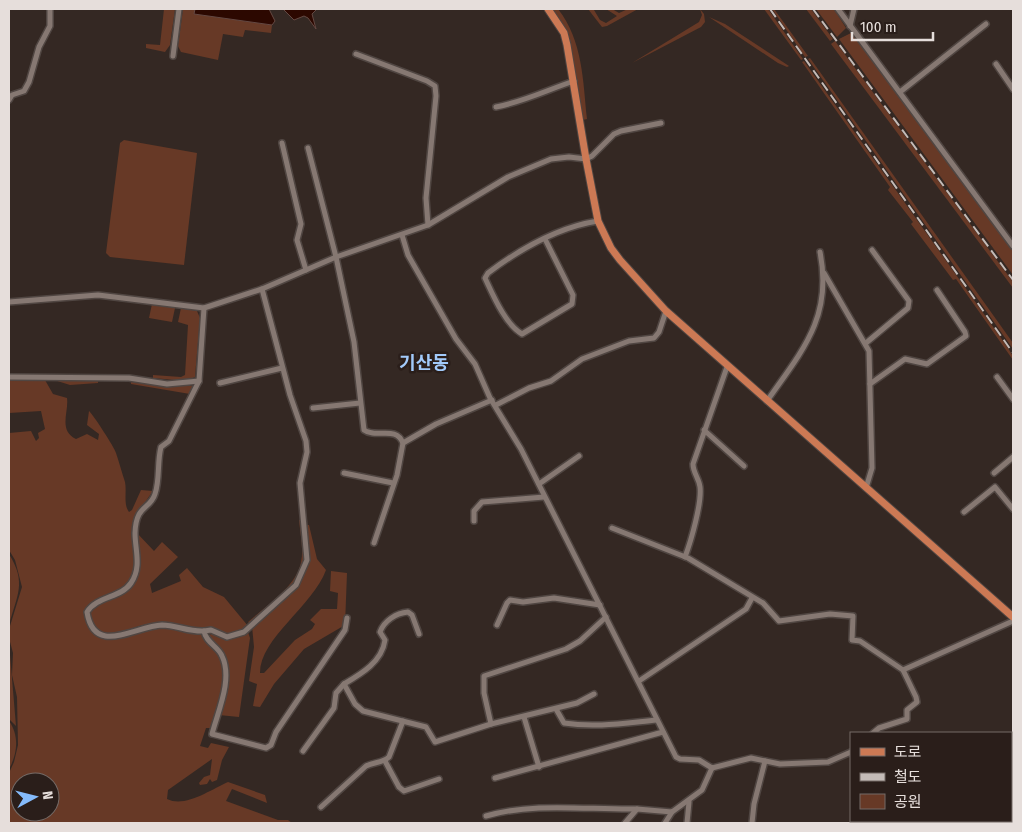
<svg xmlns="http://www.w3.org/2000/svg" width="1022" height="832" font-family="'Fira Sans Condensed','Noto Sans KR',sans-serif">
<rect width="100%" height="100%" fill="#342823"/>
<g fill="#673926" fill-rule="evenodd">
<polygon points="164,9 175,9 170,45 165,52 146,48 146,44 160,45"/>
<polygon points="183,9 195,9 195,14 272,25 271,33 245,30 243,37 223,34 218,60 181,52 178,46"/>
<path d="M552 9H558C583 41 583 81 587 119L583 120 567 33Z"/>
<polygon points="588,9 596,9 594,10 600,20 606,23 617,16 606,9 612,9 619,13 628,9 638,9 607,26 602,27"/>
<polygon points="700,9 704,14 705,22 701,27 632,63 699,22 702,15"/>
<polygon points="764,9 768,9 803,59 801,60"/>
<polygon points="772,9 774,9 808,56 805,57"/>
<polygon points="806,9 811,9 833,39 830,41"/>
<polygon points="816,9 834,9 846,28 837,37"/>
<polygon points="709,17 725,24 789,66 787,67 778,63"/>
<polygon points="853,32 1013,251 1013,275 839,39"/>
<polygon points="835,41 1013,282 1013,288 831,44"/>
<polygon points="810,58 1013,343 1013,349 808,59"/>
<polygon points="804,61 1006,345 1013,356 1013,360 956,279 953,280 911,224 913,222 888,190 890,187 802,62"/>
<polygon points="124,140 197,153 184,265 110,257 106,253 120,143"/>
<polygon points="152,304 175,308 172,322 149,318"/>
<polygon points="181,308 197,311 200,318 195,377 185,381 153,378 153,375 181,377 185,375 188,325 178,322"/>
<path d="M9 378 45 380 53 394 67 398C69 412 58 430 76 439L87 434 98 440 99 434 87 425 89 411C92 413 115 448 116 453 119 462 122 473 125 482 127 492 123 504 129 512L132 510 141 490 153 491 136 515V569L132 580 128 585 89 605 85 612C91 653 119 635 144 628 156 625 167 627 179 628L178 625C167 623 154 623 143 625 120 631 98 647 89 613L93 607 134 582 139 565 136 532 154 551 162 542 178 557 150 584 152 593 181 581 179 575 187 568 203 587 224 597 248 626C225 644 225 626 204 629L202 633C206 644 216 649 220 659 230 681 217 707 211 728H206L200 746 208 748 211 743 229 747 222 760 217 780 212 782 210 779 207 784 200 785 199 783 204 777 210 775 212 759 168 790 167 799C185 808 210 790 228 782L265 795 267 803 232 789 226 801 278 820H288L292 823H9V773L14 762 18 745 17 697 12 675 13 653 9 638 10 626 22 587 15 560 9 550V433L31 431 36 441 39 438 38 433 45 429 41 411 9 413ZM20 782H50V812H20Z"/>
<polygon points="98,379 98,383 70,385 54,380"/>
<polygon points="131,381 193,386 190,394 131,384"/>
<path d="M303 519 305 561 301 575 250 624 248 622C266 606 297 586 301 562 304 548 300 533 299 520Z"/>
<path d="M307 525H309L317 559 326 570C313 606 260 638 260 673H264L295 640 312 629 315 624 310 620 321 609H337L338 593 330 591 331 571 347 573 345 625 304 649 274 684 260 707 253 706 257 684 249 681 254 647 252 626 299 583C312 564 309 547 307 525Z"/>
<path d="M9 554C27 583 17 595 9 625Z"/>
<path d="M248 632 250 638 239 717 219 715C230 673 235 672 207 637L211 634C226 640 235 640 248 632Z"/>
<polygon points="9,643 16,726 9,719"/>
<path d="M9 721C19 735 18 753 9 769Z"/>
</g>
<g fill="#2c0800" stroke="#644842">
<polygon points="195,9 269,9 275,21 272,25 194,14"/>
<polygon points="283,9 317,9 312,14 316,29 308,18 304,16 294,20"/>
</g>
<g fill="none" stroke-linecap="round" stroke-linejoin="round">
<defs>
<g id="minor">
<polyline points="838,9 1013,246"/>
<polyline points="850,26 854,9"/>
<polyline points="356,54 427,81 435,86 436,96 426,198 428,225"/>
<polyline points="173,56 179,9"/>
<polyline points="996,64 1013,89"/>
<polyline points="900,92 986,24"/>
<polyline points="9,100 12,95 24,91 29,82 39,47 50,26 50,9"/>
<path d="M496 107C523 102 547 90 574 81"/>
<polyline points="282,143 301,224 297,240 306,270"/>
<path d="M308 148 336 257 354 342 364 430C376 439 396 425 403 443"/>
<polyline points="402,235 408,255 456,339 475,364 490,398 521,449 676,757 680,759 699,760 712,768 751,758 780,764 828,762 851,752"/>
<path d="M545 239 573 295 572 304 522 334C505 324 493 295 485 278L488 273C520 249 559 227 598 221"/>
<polyline points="824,273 869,351 872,468 866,488"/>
<path d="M262 289 290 395 306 441 307 452 300 483 307 560 296 585 244 632 227 637 211 630 204 631C206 643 218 646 222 656 233 679 218 711 212 734L266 748 271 745 276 732 345 630 347 618"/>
<polyline points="9,302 98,295 204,308 262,289 336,257 428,225 508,177 551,159 569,157 586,159 592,156 614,134 621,131 661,123"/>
<polyline points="866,343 908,308 909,301 872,250"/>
<polyline points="9,377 129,378 167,384 199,381"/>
<polyline points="997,377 1013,399"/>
<polyline points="220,383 282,368"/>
<polyline points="870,384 905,359 927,364 966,336 965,332 937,290"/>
<path d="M767 401C802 351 833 317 820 252"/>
<polyline points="496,405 529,388 551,381 582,359 629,341 654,338 659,332 666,311"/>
<polyline points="313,408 360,403"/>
<polyline points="704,430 744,466"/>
<polyline points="344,473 393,483"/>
<polyline points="994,473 1013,457"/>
<polyline points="539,484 579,456"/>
<polyline points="964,512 995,487 1013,509"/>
<polyline points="474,521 474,511 482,502 544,497"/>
<polyline points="612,528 688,558 763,603 779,621 830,614 853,616 852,640 860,641 903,670 916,697 917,702 907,710 907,719 879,728 873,733"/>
<polyline points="374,543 397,475 403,443 436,424 492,400"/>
<path d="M685 557C691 541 702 503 700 487 699 478 693 473 693 464L727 367"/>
<polyline points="497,625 507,603 510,600 523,602 554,598 600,605"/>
<path d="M204 631C189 632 176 625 162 625 135 626 94 657 87 612 97 596 121 598 131 583 142 567 135 550 135 533 136 504 150 510 155 494 160 480 157 462 161 447L169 441 199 381 204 308"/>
<path d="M419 634 412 615 408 612C396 613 384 621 380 632L385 640C382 662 361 674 344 684L355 704 363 711 426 727 435 742 491 724"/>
<polyline points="903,670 1013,621"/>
<polyline points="639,681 746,609 752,598"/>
<polyline points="594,694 577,703 491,724 484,693 484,676 566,649 580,641 606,617"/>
<path d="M556 709 564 723C595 728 625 723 657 720"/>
<polyline points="524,717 539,767"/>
<polyline points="303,751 334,708 336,693 344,684"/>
<polyline points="1011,755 1013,755"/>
<polyline points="385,761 399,787 404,791 439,779"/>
<polyline points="495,778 663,732"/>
<path d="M321 807 366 766C374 762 383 763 389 757L403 721"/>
<path d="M486 816C534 802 588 810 637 809"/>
<polyline points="625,823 637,809 672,812 702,790 712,768"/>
<polyline points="665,823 672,812"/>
<polyline points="687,823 689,802"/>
<polyline points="752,823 754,804 765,761"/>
<polyline points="857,823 857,821"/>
</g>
<polyline id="major" points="548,9 564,33 567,45 586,159 598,221 611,248 620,260 666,311 1013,617"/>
</defs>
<use href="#minor" stroke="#504642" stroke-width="8"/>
<use href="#major" stroke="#504642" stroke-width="9"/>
<use href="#minor" stroke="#867872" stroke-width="5"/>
<use href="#major" stroke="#cc7954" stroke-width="7"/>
<g stroke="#c4bbb7" stroke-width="2" stroke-dasharray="10 5" stroke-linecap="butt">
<polyline points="770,9 1013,353"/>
<polyline points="813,9 1013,280"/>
</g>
</g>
<g text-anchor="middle" stroke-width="5" stroke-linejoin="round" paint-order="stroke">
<g font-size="18" font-weight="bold" fill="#a2cafa" stroke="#2a1e1a">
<text x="424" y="369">기산동</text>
</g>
</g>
<rect width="1022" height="832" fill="none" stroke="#e6dedb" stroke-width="20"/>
<rect x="850" y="732" width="162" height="90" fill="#2a1e1a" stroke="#756b67"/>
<rect x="860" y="748" width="25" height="8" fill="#cc7954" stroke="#756b67"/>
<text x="894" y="757" font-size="15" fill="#e6dedb">도로</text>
<rect x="860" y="773" width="25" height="8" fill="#c4bbb7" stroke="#756b67"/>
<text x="894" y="782" font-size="15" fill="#e6dedb">철도</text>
<rect x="860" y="794" width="25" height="15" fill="#673926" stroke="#756b67"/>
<text x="894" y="807" font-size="15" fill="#e6dedb">공원</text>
<g transform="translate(35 797) rotate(83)"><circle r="24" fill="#2a1e1a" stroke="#756b67"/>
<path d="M0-4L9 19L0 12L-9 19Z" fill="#85bbfb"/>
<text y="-8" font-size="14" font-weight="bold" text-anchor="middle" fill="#e6dedb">N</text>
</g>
<path d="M852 32v8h81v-8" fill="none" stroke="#e6dedb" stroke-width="2.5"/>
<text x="860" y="32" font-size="15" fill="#e6dedb" stroke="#2a1e1a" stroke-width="4" paint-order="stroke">100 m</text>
</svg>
